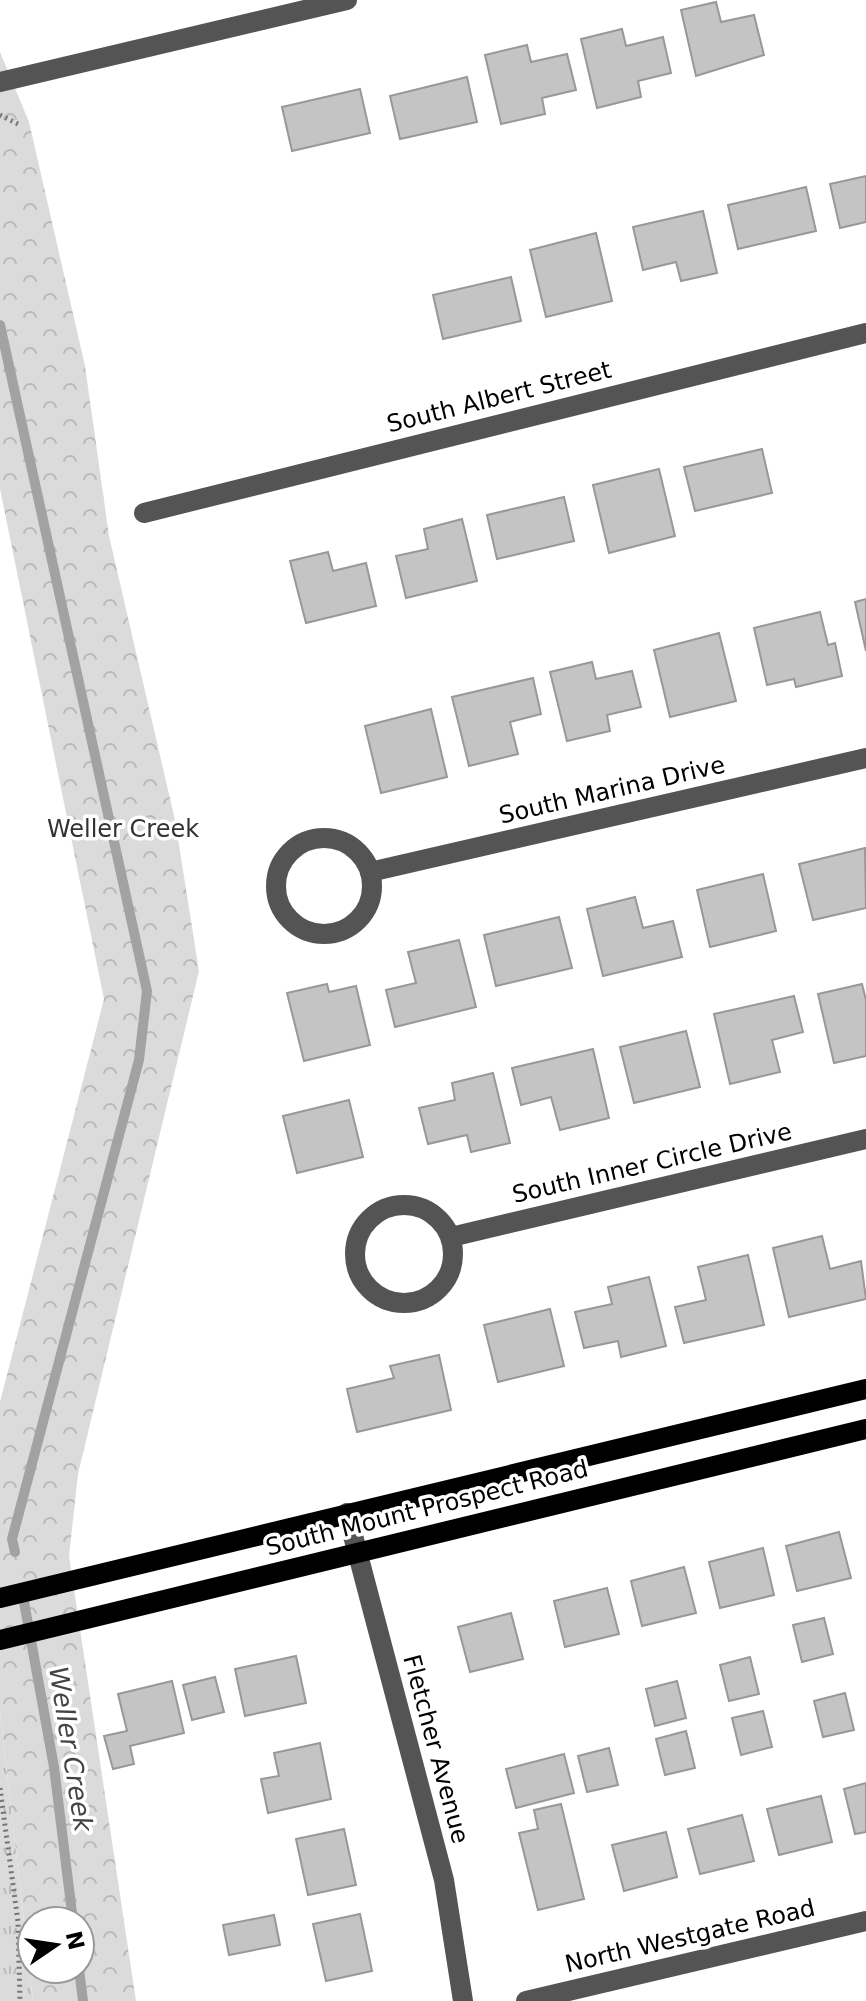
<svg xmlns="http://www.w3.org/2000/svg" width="866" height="2001" font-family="'DejaVu Sans',sans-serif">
<defs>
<pattern id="forest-crowns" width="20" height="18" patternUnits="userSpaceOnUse" patternTransform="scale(2)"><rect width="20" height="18" fill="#dbdbdb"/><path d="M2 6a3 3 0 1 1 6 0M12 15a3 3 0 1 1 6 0" fill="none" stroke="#bababa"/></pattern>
<pattern id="park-tufts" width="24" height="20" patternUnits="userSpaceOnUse" patternTransform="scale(2)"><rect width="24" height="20" fill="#dbdbdb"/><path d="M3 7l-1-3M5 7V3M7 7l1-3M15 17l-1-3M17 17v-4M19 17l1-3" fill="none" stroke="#bababa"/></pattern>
</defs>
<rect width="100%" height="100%" fill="#fff"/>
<path fill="url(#forest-crowns)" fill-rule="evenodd" d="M0 52 29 122 85 366 109 536 175 820 199 971 78 1474 69 1556 136 2001H33L0 1711V1402L104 999 0 489ZM32 1921H80V1969H32Z"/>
<polygon fill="url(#park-tufts)" points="0,1711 33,2001 0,2001"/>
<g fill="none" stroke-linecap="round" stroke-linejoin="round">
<g stroke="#a2a2a2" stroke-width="10">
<polyline points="0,325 147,991 139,1060 12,1539 15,1552"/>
<polyline points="22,1591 54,1767 73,1921"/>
<polyline points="79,1969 83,2001"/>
</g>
</g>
<g fill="#c4c4c4" stroke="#989898" stroke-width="2">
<polygon points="716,2 721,22 754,15 764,55 696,76 681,10"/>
<polygon points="622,29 626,46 663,37 671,73 638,81 641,97 597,108 581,39"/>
<polygon points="527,45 531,62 567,54 576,90 542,98 545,114 501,124 485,55"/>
<polygon points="467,77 477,122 400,139 390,96"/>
<polygon points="360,89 370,133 292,151 282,107"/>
<polygon points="866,176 866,222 840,228 830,184"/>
<polygon points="806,187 816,231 738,249 728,205"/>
<polygon points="703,211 717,273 681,281 676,262 643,270 633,227"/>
<polygon points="596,233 612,301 546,317 530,250"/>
<polygon points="511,277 521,321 443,339 433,295"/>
<polygon points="762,449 772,493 695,511 684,467"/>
<polygon points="659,469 675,536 609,553 593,485"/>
<polygon points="564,497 574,541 497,559 487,515"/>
<polygon points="462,519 477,581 406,598 396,556 428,549 424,529"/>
<polygon points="328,552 333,571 366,563 376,606 306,623 290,561"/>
<polygon points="866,599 866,651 855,602"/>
<polygon points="820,612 828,645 835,643 842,676 796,687 794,679 767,685 754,628"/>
<polygon points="719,633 736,701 670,717 654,650"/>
<polygon points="592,662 596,679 632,671 641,707 607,715 610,731 567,741 550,672"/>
<polygon points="533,678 541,714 510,722 518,754 469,766 452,697"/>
<polygon points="431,709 447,777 381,793 365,726"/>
<polygon points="865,848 866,908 813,920 799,864"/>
<polygon points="763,874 776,931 710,947 697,890"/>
<polygon points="635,897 643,928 673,921 682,957 603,976 587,909"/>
<polygon points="559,917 572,968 496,986 484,935"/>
<polygon points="459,940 476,1007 395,1027 386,990 416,983 408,952"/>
<polygon points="327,984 329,992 356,986 370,1045 304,1061 287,993"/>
<polygon points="862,984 866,1000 866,1056 834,1063 818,994"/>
<polygon points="794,996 803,1032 772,1040 780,1072 730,1084 714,1014"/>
<polygon points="686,1031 700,1087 634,1103 620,1047"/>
<polygon points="593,1049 609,1118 560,1130 551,1097 521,1105 512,1068"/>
<polygon points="493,1073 510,1143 471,1152 467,1135 428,1144 419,1108 455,1100 452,1083"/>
<polygon points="349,1100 363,1157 297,1173 283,1116"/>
<polygon points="822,1236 830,1269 861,1261 866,1299 789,1317 773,1248"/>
<polygon points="748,1255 764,1325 684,1343 675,1307 706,1300 698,1267"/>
<polygon points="649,1277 666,1346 621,1357 618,1341 584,1348 575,1312 612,1304 608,1287"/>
<polygon points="550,1309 564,1366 498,1382 484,1325"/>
<polygon points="439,1355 451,1410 357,1432 347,1389 394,1378 390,1366"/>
<polygon points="839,1532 851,1578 797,1591 786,1546"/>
<polygon points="763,1548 774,1595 720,1608 709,1562"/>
<polygon points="684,1567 696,1613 642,1626 631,1581"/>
<polygon points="607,1588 619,1634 565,1647 554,1601"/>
<polygon points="511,1613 523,1659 470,1672 458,1627"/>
<polygon points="824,1618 833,1654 802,1662 793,1625"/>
<polygon points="296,1656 306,1703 245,1716 235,1669"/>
<polygon points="750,1657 759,1694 729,1701 720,1665"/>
<polygon points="215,1677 224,1712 192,1720 183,1685"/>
<polygon points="172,1681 184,1733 130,1746 134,1764 113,1769 104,1736 127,1731 118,1694"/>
<polygon points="677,1681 686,1718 655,1726 646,1689"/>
<polygon points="845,1693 854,1730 823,1737 814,1701"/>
<polygon points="763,1711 772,1747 741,1755 732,1718"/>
<polygon points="686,1731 695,1768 665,1775 656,1739"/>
<polygon points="320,1743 331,1799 268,1813 261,1779 279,1776 274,1753"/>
<polygon points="609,1748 618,1785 587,1792 578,1756"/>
<polygon points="564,1754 574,1793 516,1808 506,1769"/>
<polygon points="866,1783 866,1832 855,1834 844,1789"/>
<polygon points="821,1796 832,1842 779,1855 767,1809"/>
<polygon points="561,1804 584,1899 538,1910 519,1833 538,1829 534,1810"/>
<polygon points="742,1815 754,1861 700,1874 688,1829"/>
<polygon points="344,1829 356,1885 308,1895 296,1839"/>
<polygon points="666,1832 677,1877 624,1891 612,1845"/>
<polygon points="360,1914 372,1971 326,1981 313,1924"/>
<polygon points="274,1915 280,1945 229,1955 223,1925"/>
</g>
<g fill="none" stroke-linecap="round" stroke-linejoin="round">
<g stroke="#767676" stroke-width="5" stroke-dasharray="2 4" stroke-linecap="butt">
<polyline points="0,115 18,124"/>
<polyline points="0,1788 18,1922 20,2001"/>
</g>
<g stroke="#545454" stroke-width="20">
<polyline points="0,82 347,0"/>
<polyline points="144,513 866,333"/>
<circle cx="324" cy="886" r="48"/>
<polyline points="370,872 866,758"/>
<circle cx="404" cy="1254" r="49"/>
<polyline points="451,1237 866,1139"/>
<polyline points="347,1513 444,1880 463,2001"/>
<polyline points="526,2001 866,1921"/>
</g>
<g stroke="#000" stroke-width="20">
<polyline points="0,1598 866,1389"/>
<polyline points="0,1640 866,1429"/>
</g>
</g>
<g text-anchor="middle" stroke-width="7" stroke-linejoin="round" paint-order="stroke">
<g font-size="24" fill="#000" stroke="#fff">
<text transform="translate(499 397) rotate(-14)" y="8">South Albert Street</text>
<text transform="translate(612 790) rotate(-13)" y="8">South Marina Drive</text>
<text transform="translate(652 1163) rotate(-13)" y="8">South Inner Circle Drive</text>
<text transform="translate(427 1508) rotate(-14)" y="8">South Mount Prospect Road</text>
<text transform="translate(436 1749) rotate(75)" y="8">Fletcher Avenue</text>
<text transform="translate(690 1936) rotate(-13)" y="8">North Westgate Road</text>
</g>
<g font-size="24" fill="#323232" stroke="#fff">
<text x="123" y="837">Weller Creek</text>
</g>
<g font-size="26" font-style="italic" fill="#434343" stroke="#fff">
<text transform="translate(71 1749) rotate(81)" y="9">Weller Creek</text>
</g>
</g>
<g transform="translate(56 1945) rotate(77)"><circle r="38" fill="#ffffff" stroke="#999999" stroke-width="2"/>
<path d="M0-6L14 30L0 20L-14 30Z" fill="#000000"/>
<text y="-12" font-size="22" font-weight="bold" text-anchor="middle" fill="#000000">N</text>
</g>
</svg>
